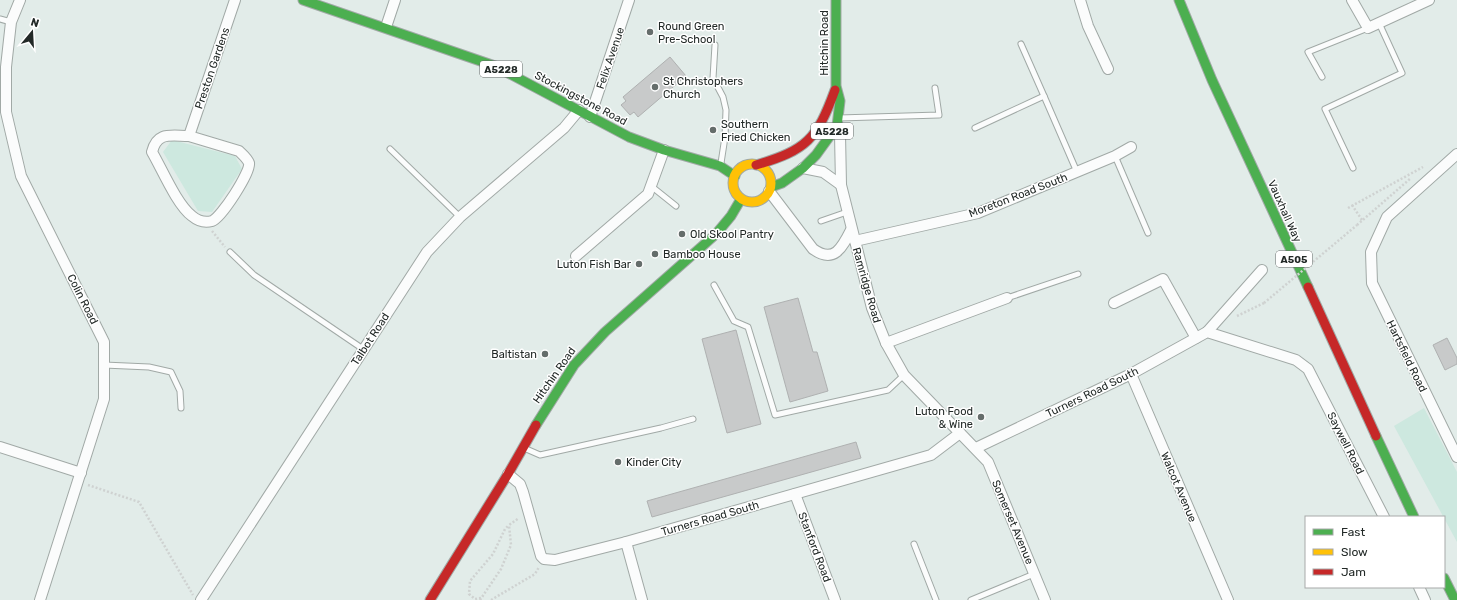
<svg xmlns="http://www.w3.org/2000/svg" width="1457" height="600" font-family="Rubik,sans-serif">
<rect width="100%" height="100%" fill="#e2ece9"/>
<g fill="#cde8df">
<polygon points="172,140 235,156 242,169 212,212 198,211 163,152"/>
<polygon points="1424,408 1457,472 1457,542 1394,426"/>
</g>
<g fill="#c8caca" stroke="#afb1b1">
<polygon points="670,57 686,76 638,117 634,112 630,115 621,105 626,101 623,97"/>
<polygon points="798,298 813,352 817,352 828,391 790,402 764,307"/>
<polygon points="736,330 761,424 727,433 702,339"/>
<polygon points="1447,338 1457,358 1457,364 1445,370 1433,345"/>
<polygon points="856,442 861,458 652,517 647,501"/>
</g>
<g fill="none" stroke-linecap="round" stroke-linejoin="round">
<defs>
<g id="lane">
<polyline points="0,19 11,22"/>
<polyline points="1021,44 1044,96"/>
<polyline points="715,45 713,78 723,97 726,110 725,137 721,163"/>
<polyline points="1322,77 1308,52 1368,28"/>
<polyline points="839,118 939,115 935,88"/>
<polyline points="975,128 1044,96 1077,172"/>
<polyline points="390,149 460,217"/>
<polyline points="1115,156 1148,233"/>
<polyline points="1353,168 1325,109 1402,73 1379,23"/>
<polyline points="651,186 676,206"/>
<polyline points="821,221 847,212"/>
<polyline points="230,252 254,275 363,349"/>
<polyline points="714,285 734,321 748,327 775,415 888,390 904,375"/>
<polyline points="1007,298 1078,274"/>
<polyline points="104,365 149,367 171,372 180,391 181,408"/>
<polyline points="524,448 540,455 661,428 693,419"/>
<polyline points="914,544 936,600"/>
<polyline points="971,600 1034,574"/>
</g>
<g id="street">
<polyline points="20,0 11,22 6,67 6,112 21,176 104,342 104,399 40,600"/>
<polyline points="1080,0 1088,26 1108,69"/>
<polyline points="1352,0 1368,28 1429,0"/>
<polyline points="386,27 395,0"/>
<polyline points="590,117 629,0"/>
<polyline points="837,126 840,134 841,185 872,308 886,343 904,375 988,462 1045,600"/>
<path d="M189 136 239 151C243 155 247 158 249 163 251 172 221 218 212 221 205 223 198 221 192 216 177 205 162 169 152 152 157 131 171 136 189 136L235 0"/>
<polyline points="1457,154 1387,217 1371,252 1372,283 1457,457"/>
<polyline points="803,168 823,172 841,185"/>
<path d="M769 191 813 249C834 264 842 248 851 230"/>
<polyline points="855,241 978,213 1115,156 1131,147"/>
<polyline points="576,256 648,194 664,150"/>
<polyline points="1114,303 1163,279 1196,338"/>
<polyline points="1207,332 1262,270"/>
<polyline points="886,343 1007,298"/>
<polyline points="1131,374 1228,600"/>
<polyline points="0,447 81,473"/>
<polyline points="976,448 1131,374 1207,332 1296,360 1308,369 1384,517"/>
<polyline points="508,474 520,484 523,492 541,556 544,559 555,560 626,542 931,455 960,433"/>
<polyline points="795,494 835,600"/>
<polyline points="626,542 642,600"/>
<polyline points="1419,587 1425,600"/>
<polyline points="201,600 427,252 460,217 564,128 579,110"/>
</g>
<g id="fast">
<polyline points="303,0 495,66 629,137 664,150 720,166 735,176"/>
<polyline points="1179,0 1212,80 1308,287"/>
<polyline points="771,187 782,183 803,168 816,155 837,126 840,101 836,86 836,0"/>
<polyline points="536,425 574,365 605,332 716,234 731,216 741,199"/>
<polyline points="1376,436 1414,517"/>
<polyline points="1444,578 1455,600"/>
</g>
<circle id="slow" cx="752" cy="183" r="19"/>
<g id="jam">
<path d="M756 165C807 150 817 139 835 90"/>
<polyline points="1308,287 1376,436"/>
<polyline points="430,600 508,474 536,425"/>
</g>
</defs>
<use href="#lane" stroke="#a1a9a6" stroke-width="7"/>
<use href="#street" stroke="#a1a9a6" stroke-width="12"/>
<use href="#fast" stroke="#a1a9a6" stroke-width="11"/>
<use href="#slow" stroke="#a1a9a6" stroke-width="11"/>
<use href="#jam" stroke="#a1a9a6" stroke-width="11"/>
<g stroke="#cfd2d1" stroke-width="2.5" stroke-dasharray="2 2" stroke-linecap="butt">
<polyline points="1352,205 1362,220"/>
<polyline points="1348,208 1423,167"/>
<polyline points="1357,225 1411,178"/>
<polyline points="212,231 225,247"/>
<polyline points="1237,316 1264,303"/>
<polyline points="88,485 139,502 193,595"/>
<polyline points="481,598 475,599 469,594 470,581 493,554 505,529 509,525"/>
<polyline points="480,600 501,569 511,545 509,525 519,518"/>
<polyline points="491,600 535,574 539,567"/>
</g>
<use href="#lane" stroke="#fbfcfc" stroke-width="5"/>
<use href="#street" stroke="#fbfcfc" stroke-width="10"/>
<use href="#fast" stroke="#4caf50" stroke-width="9"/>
<use href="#slow" stroke="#ffc107" stroke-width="9"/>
<use href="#jam" stroke="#c62828" stroke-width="9"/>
<polyline stroke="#cfd2d1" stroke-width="2.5" stroke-dasharray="2 2" stroke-linecap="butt" points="1264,303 1357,225"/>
</g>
<g fill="#656d6b" stroke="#fff" stroke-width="1.5">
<circle cx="650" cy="32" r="4"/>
<circle cx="655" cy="87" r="4"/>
<circle cx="713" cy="130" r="4"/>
<circle cx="682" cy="234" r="4"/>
<circle cx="655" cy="254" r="4"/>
<circle cx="639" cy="264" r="4"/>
<circle cx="545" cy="354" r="4"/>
<circle cx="981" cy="417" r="4"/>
<circle cx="618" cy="462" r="4"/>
</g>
<g text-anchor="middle" stroke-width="3" stroke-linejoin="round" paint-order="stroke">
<g fill="#fff" stroke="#646968" stroke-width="1">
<rect x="480" y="61" width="42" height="16" rx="3"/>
<rect x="811" y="123" width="42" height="16" rx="3"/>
<rect x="1276" y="251" width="36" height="16" rx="3"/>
</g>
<g font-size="10" font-weight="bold" fill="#222927">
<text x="501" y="73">A5228</text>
<text x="832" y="135">A5228</text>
<text x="1294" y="263">A505</text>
</g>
<g font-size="11" fill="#222927" stroke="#fff" text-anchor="start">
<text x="658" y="30">Round Green<tspan x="658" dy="13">Pre-School</tspan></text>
<text x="663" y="85">St Christophers<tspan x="663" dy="13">Church</tspan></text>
<text x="721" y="128">Southern<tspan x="721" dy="13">Fried Chicken</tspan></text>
<text x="690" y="238">Old Skool Pantry</text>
<text x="663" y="258">Bamboo House</text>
<text x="631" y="268" text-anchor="end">Luton Fish Bar</text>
<text x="537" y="358" text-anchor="end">Baltistan</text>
<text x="973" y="415" text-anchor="end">Luton Food<tspan x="973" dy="13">&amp; Wine</tspan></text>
<text x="626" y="466">Kinder City</text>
</g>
<g font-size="11" fill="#222927" stroke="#fff">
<text transform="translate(824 43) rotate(-90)" y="4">Hitchin Road</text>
<text transform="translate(610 58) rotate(-71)" y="4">Felix Avenue</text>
<text transform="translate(212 68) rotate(-71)" y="4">Preston Gardens</text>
<text transform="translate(581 98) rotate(28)" y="4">Stockingstone Road</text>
<text transform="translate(1018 195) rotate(-21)" y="4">Moreton Road South</text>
<text transform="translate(1285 211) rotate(66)" y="4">Vauxhall Way</text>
<text transform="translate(867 285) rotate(74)" y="4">Ramridge Road</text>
<text transform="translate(83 299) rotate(63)" y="4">Colin Road</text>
<text transform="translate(370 339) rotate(-57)" y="4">Talbot Road</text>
<text transform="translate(1407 356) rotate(64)" y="4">Hartsfield Road</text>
<text transform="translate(554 375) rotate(-55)" y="4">Hitchin Road</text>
<text transform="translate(1092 392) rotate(-26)" y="4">Turners Road South</text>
<text transform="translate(1346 443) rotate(63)" y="4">Saywell Road</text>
<text transform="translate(1179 487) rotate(67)" y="4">Walcot Avenue</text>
<text transform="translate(710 518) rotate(-16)" y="4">Turners Road South</text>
<text transform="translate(1013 522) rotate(67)" y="4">Somerset Avenue</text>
<text transform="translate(815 547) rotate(69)" y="4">Stanford Road</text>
</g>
</g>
<rect x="1305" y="516" width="140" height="72" fill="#ffffff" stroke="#a7a9a9"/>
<rect x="1313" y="529" width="20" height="6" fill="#4caf50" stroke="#a7a9a9"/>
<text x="1341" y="536" font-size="12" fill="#222927">Fast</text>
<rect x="1313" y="549" width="20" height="6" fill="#ffc107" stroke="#a7a9a9"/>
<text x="1341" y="556" font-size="12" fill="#222927">Slow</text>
<rect x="1313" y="569" width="20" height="6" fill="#c62828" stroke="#a7a9a9"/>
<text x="1341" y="576" font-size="12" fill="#222927">Jam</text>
<g transform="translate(32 32) rotate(18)" stroke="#ffffff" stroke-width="3" paint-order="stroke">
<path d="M0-3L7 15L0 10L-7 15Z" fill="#222927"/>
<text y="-6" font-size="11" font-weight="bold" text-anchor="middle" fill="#222927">N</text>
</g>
</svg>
